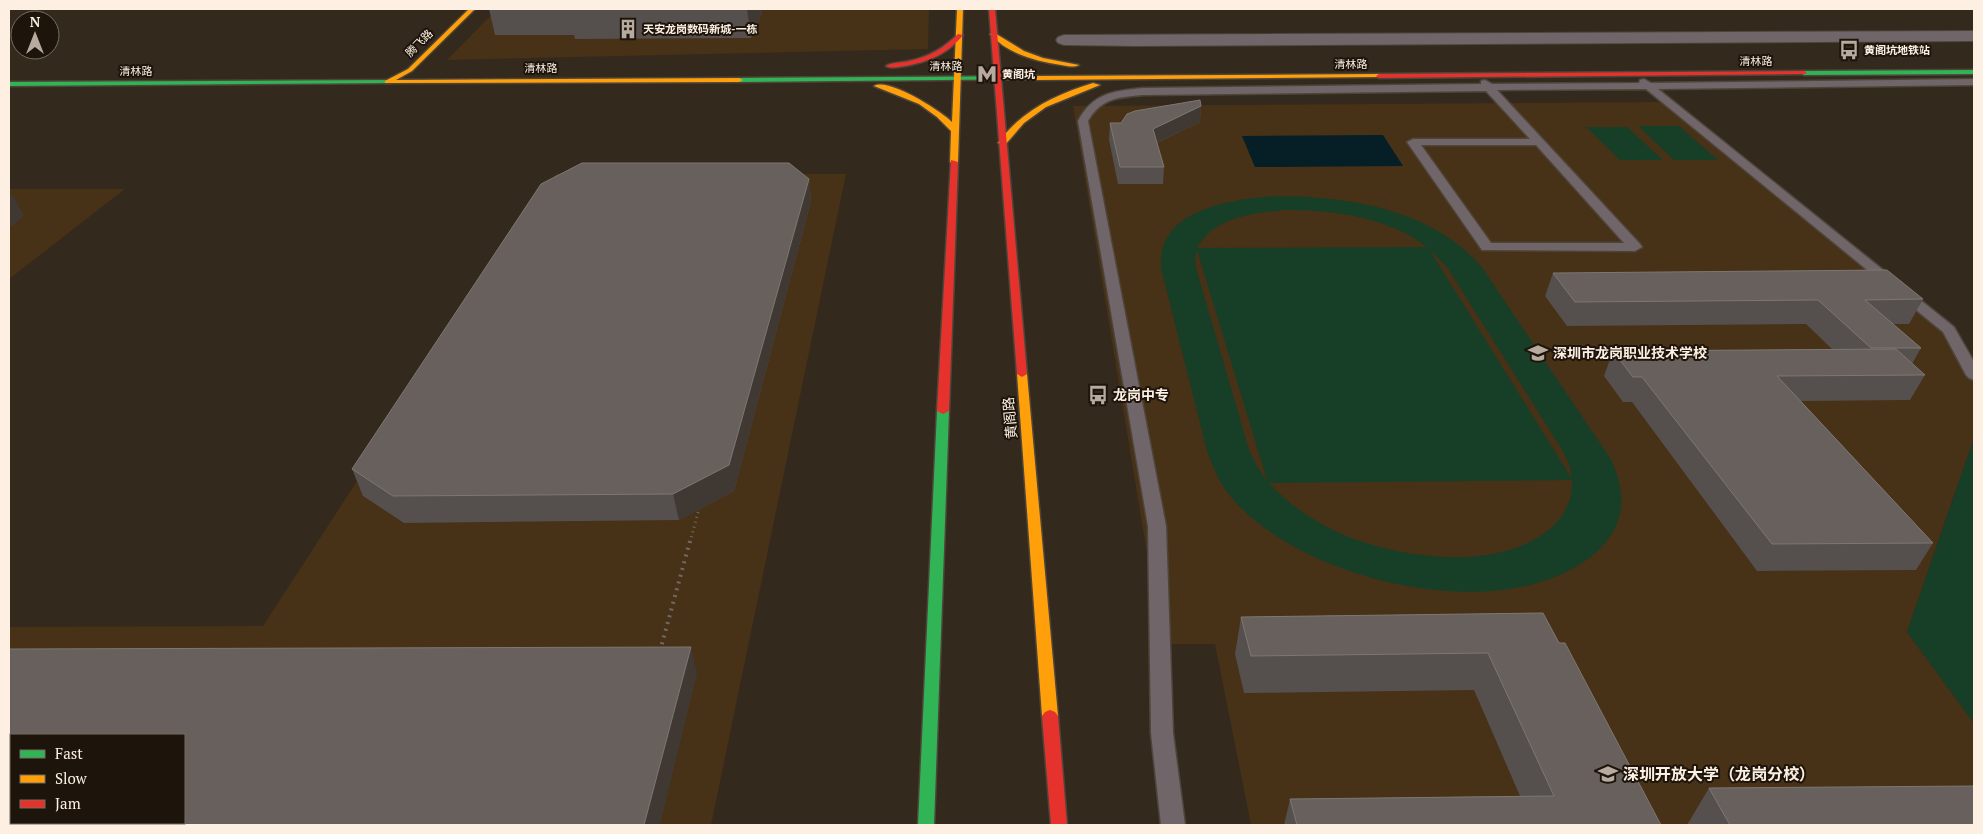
<svg xmlns="http://www.w3.org/2000/svg" width="1983" height="834" font-family="'PT Serif','Noto Sans SC',serif">
<rect width="100%" height="100%" fill="#34291d"/>
<g fill="#473117" fill-rule="evenodd">
<polygon points="497,9 929,9 928,49 447,60"/>
<polygon points="1661,102 1949,330 1974,375 1974,438 1907,632 1974,723 1974,825 1251,825 1215,644 1162,644 1073,106"/>
<path d="M556 174H846L711 825H9V627L263 626ZM11 735H184V823H11Z"/>
<polygon points="9,189 125,189 9,279"/>
</g>
<g fill="#173f27" fill-rule="evenodd">
<polygon points="1638,126 1679,126 1718,160 1674,160"/>
<polygon points="1586,127 1627,127 1663,160 1620,160"/>
<path d="M1276 196C1348 196 1431 209 1481 266L1604 449C1608 455 1613 462 1615 469 1641 535 1582 573 1526 586 1490 594 1449 593 1413 587 1349 577 1268 545 1227 492 1218 479 1212 465 1207 451L1161 268C1156 209 1233 199 1276 196ZM1285 210C1333 210 1388 217 1427 247L1197 248C1214 217 1254 213 1285 210ZM1429 249 1447 267 1561 448 1569 464 1572 479ZM1197 250 1267 480V481L1257 466 1249 450 1196 268 1195 258ZM1572 480C1573 502 1563 519 1546 532 1495 570 1410 559 1354 539 1322 527 1292 508 1269 483Z"/>
<polygon points="1974,438 1974,723 1907,632"/>
</g>
<polygon fill="#061e25" points="1383,135 1403,166 1255,167 1242,136"/>
<g fill="none" stroke-linecap="round" stroke-linejoin="round">
<defs>
<path id="lane" d="M1644 79 1651 83 1974 79V85L1658 89 1954 327 1974 362V380L1969 378 1966 375 1943 332 1646 89 1497 90 1640 244 1642 247 1635 251 1482 250 1407 142 1413 139H1530L1486 91 1143 95C1119 97 1101 98 1088 121L1166 526 1173 733 1185 825H1161L1151 733 1148 526 1078 121C1093 93 1113 91 1143 88L1481 84V81L1485 80 1492 84 1639 83 1640 80ZM1421 145H1536L1624 243H1491Z"/>
<polygon id="street" points="1974,31 1974,41 1135,46 1064,45 1058,43 1056,40 1058,37 1064,35"/>
<g id="fast">
<polygon points="1974,70 1974,74 1804,75 1801,73 1804,71"/>
<polygon points="1037,76 1039,77 1039,79 739,82 735,80 739,78"/>
<polygon points="389,80 391,81 391,83 9,86 9,82"/>
<polygon points="943,408 949,411 934,825 918,825 937,411"/>
</g>
<g id="slow">
<polygon points="469,9 475,9 412,71 396,80 739,78 743,80 739,82 385,83 385,81 408,69"/>
<path d="M957 9H963L958 162 954 164 950 162 951 131 937 117 919 104 874 86C888 77 941 111 952 122Z"/>
<path d="M993 32 1024 51 1043 58 1079 65C1074 68 1067 66 1061 65 1035 61 1008 54 990 34Z"/>
<polygon points="1379,74 1381,75 1381,77 1037,80 1034,78 1037,76"/>
<path d="M1093 83 1100 85 1046 107 1024 123 1005 145 998 143C1022 110 1055 95 1093 83Z"/>
<polygon points="1022,371 1027,374 1058,716 1055,720 1050,722 1045,720 1042,716 1017,374"/>
</g>
<g id="jam">
<polygon points="989,9 995,9 1027,374 1022,377 1017,374"/>
<path d="M958 34 963 35C948 54 928 62 905 66 898 67 891 69 886 66 892 62 901 63 909 61 929 57 944 48 958 34Z"/>
<polygon points="1804,71 1806,72 1806,74 1379,78 1376,76 1379,74"/>
<polygon points="951,160 958,162 949,411 943,414 937,411"/>
<polygon points="1050,710 1055,712 1058,716 1067,825 1051,825 1042,716 1045,712"/>
</g>
</defs>
<use href="#lane" stroke="#4e453a" stroke-width="3"/>
<use href="#street" stroke="#4e453a" stroke-width="2"/>
<use href="#fast" stroke="#4e453a" stroke-width="3"/>
<use href="#slow" stroke="#4e453a" stroke-width="3"/>
<use href="#jam" stroke="#4e453a" stroke-width="3"/>
<polyline stroke="#706764" stroke-width="3" stroke-dasharray="1 4" stroke-linecap="butt" points="690,542 699,509"/>
<polyline stroke="#706764" stroke-width="4" stroke-dasharray="2 5" stroke-linecap="butt" points="660,651 690,541"/>
<use href="#lane" fill="#706568" fill-rule="evenodd"/>
<use href="#street" fill="#706568" fill-rule="evenodd"/>
<use href="#fast" fill="#30b455" fill-rule="evenodd"/>
<use href="#slow" fill="#ff9f0a" fill-rule="evenodd"/>
<use href="#jam" fill="#e5322d" fill-rule="evenodd"/>
</g>
<g fill="#554f4d">
<polygon points="489,9 761,9 762,13 751,38 575,39 574,35 495,35"/>
<polygon points="1201,106 1200,122 1157,143 1164,167 1163,184 1118,184 1109,140 1110,123 1121,123"/>
<polygon points="809,179 811,201 734,491 679,520 404,523 363,496 352,469"/>
<polygon points="1553,273 1923,299 1909,324 1893,324 1921,348 1912,364 1925,375 1910,400 1801,401 1933,543 1916,570 1757,571 1632,402 1623,402 1604,376 1613,351 1833,350 1806,324 1567,326 1545,296"/>
<polygon points="1543,613 1661,825 1284,825 1290,799 1520,796 1474,690 1244,693 1235,654 1241,617"/>
<polygon points="1709,788 1974,825 1687,825"/>
</g>
<g fill="#403933">
<polygon points="747,9 761,9 762,13 751,38"/>
<polygon points="1201,106 1200,122 1152,145 1153,129"/>
<polygon points="809,179 811,201 734,491 679,520 673,494"/>
<polygon points="12,194 24,216 9,228 9,196"/>
<polygon points="691,647 697,674 660,825 644,825"/>
</g>
<g fill="#67605d" stroke="#7e7772" fill-rule="evenodd">
<polygon points="1200,100 1201,106 1153,129 1164,167 1120,167 1110,123 1121,123 1127,114 1135,111"/>
<polygon points="582,163 789,163 809,179 729,465 673,494 393,496 352,469 541,184"/>
<polygon points="1887,270 1923,299 1865,300 1921,348 1871,348 1818,300 1575,302 1553,273"/>
<polygon points="1896,349 1925,375 1777,376 1933,543 1772,544 1642,377 1633,377 1613,351"/>
<polygon points="1543,613 1559,643 1565,643 1661,825 1297,825 1290,799 1554,796 1488,653 1251,656 1241,617"/>
<path d="M691 647 644 825H9V649ZM11 735H184V823H11Z"/>
<polygon points="1974,786 1974,825 1730,825 1709,788"/>
</g>
<defs>
<symbol id="building-bare" viewBox="-9 -9 18 18"><path d="M-4-6H4V6H1V3H-1V6H-4ZM-2.5-4.3h1.7v1.8h-1.7ZM.8-4.3h1.7v1.8H.8ZM-2.5-1h1.7V.8h-1.7ZM.8-1h1.7V.8H.8Z" fill="#b7aa9e" stroke="#1d140b" stroke-width="2.5" paint-order="stroke"/></symbol>
<symbol id="bus-bare" viewBox="-9 -9 18 18"><path d="M-5-6H5V4H4V6H2V4H-2V6H-4V4H-5ZM-3.5-4V0h7V-4ZM-3.5 1.2v1.5H-2V1.2ZM2 1.2v1.5H3.5V1.2Z" fill="#b7aa9e" stroke="#1d140b" stroke-width="2.5" paint-order="stroke"/></symbol>
<symbol id="metro-bare" viewBox="-9 -9 18 18"><path d="M-5.5 5V-5H-3L0 0L3-5H5.5V5H3V-.5L0 4L-3-.5V5Z" fill="#b7aa9e" stroke="#1d140b" stroke-width="2.5" paint-order="stroke"/></symbol>
<symbol id="school-bare" viewBox="-9 -9 18 18"><path d="M0-5L7-2L0 1L-7-2ZM-4 1L0 2.5L4 1V4Q0 6-4 4Z" fill="#b7aa9e" stroke="#1d140b" stroke-width="2.5" paint-order="stroke"/></symbol>
<symbol id="university-bare" viewBox="-9 -9 18 18"><path d="M0-5L7-2L0 1L-7-2ZM-4 1L0 2.5L4 1V4Q0 6-4 4Z" fill="#b7aa9e" stroke="#1d140b" stroke-width="2.5" paint-order="stroke"/></symbol>
</defs>
<g fill-rule="evenodd">
<use href="#building-bare" x="614" y="15" width="28" height="28"/>
<use href="#bus-bare" x="1835" y="36" width="28" height="28"/>
<use href="#metro-bare" x="973" y="60" width="28" height="28"/>
<use href="#school-bare" x="1524" y="339" width="28" height="28"/>
<use href="#bus-bare" x="1084" y="381" width="28" height="28"/>
<use href="#university-bare" x="1594" y="760" width="28" height="28"/>
</g>
<g text-anchor="middle" stroke-width="4" stroke-linejoin="round" paint-order="stroke">
<g font-size="11" font-weight="bold" fill="#fdf0e3" stroke="#1d140b" text-anchor="start">
<text x="643" y="33">天安龙岗数码新城-一栋</text>
<text x="1864" y="54">黄阁坑地铁站</text>
<text x="1002" y="78">黄阁坑</text>
</g>
<g font-size="11" fill="#fdf0e3" stroke="#1d140b">
<text transform="translate(419 43) rotate(-45)" y="4">腾飞路</text>
<text x="1756" y="65">清林路</text>
<text x="1351" y="68">清林路</text>
<text x="946" y="70">清林路</text>
<text x="541" y="72">清林路</text>
<text x="136" y="75">清林路</text>
</g>
<g font-size="14" font-weight="bold" fill="#fdf0e3" stroke="#1d140b" text-anchor="start">
<text x="1553" y="358">深圳市龙岗职业技术学校</text>
<text x="1113" y="400">龙岗中专</text>
</g>
<g font-size="14" fill="#fdf0e3" stroke="#1d140b">
<text transform="translate(1010 418) rotate(-95)" y="5">黄阁路</text>
</g>
<g font-size="16" font-weight="bold" fill="#fdf0e3" stroke="#1d140b" text-anchor="start">
<text x="1623" y="780">深圳开放大学（龙岗分校）</text>
</g>
</g>
<rect width="1983" height="834" fill="none" stroke="#fdf0e3" stroke-width="20"/>
<rect x="10" y="734" width="175" height="90" fill="#1d140b" stroke="#776c61"/>
<rect x="20" y="750" width="25" height="8" fill="#30b455" stroke="#776c61"/>
<text x="55" y="759" font-size="15" fill="#fdf0e3">Fast</text>
<rect x="20" y="775" width="25" height="8" fill="#ff9f0a" stroke="#776c61"/>
<text x="55" y="784" font-size="15" fill="#fdf0e3">Slow</text>
<rect x="20" y="800" width="25" height="8" fill="#e5322d" stroke="#776c61"/>
<text x="55" y="809" font-size="15" fill="#fdf0e3">Jam</text>
<g transform="translate(35 35)"><circle r="24" fill="#1d140b" stroke="#776c61"/>
<path d="M0-4L9 19L0 12L-9 19Z" fill="#b7aa9e"/>
<text y="-8" font-size="14" font-weight="bold" text-anchor="middle" fill="#fdf0e3">N</text>
</g>
</svg>
